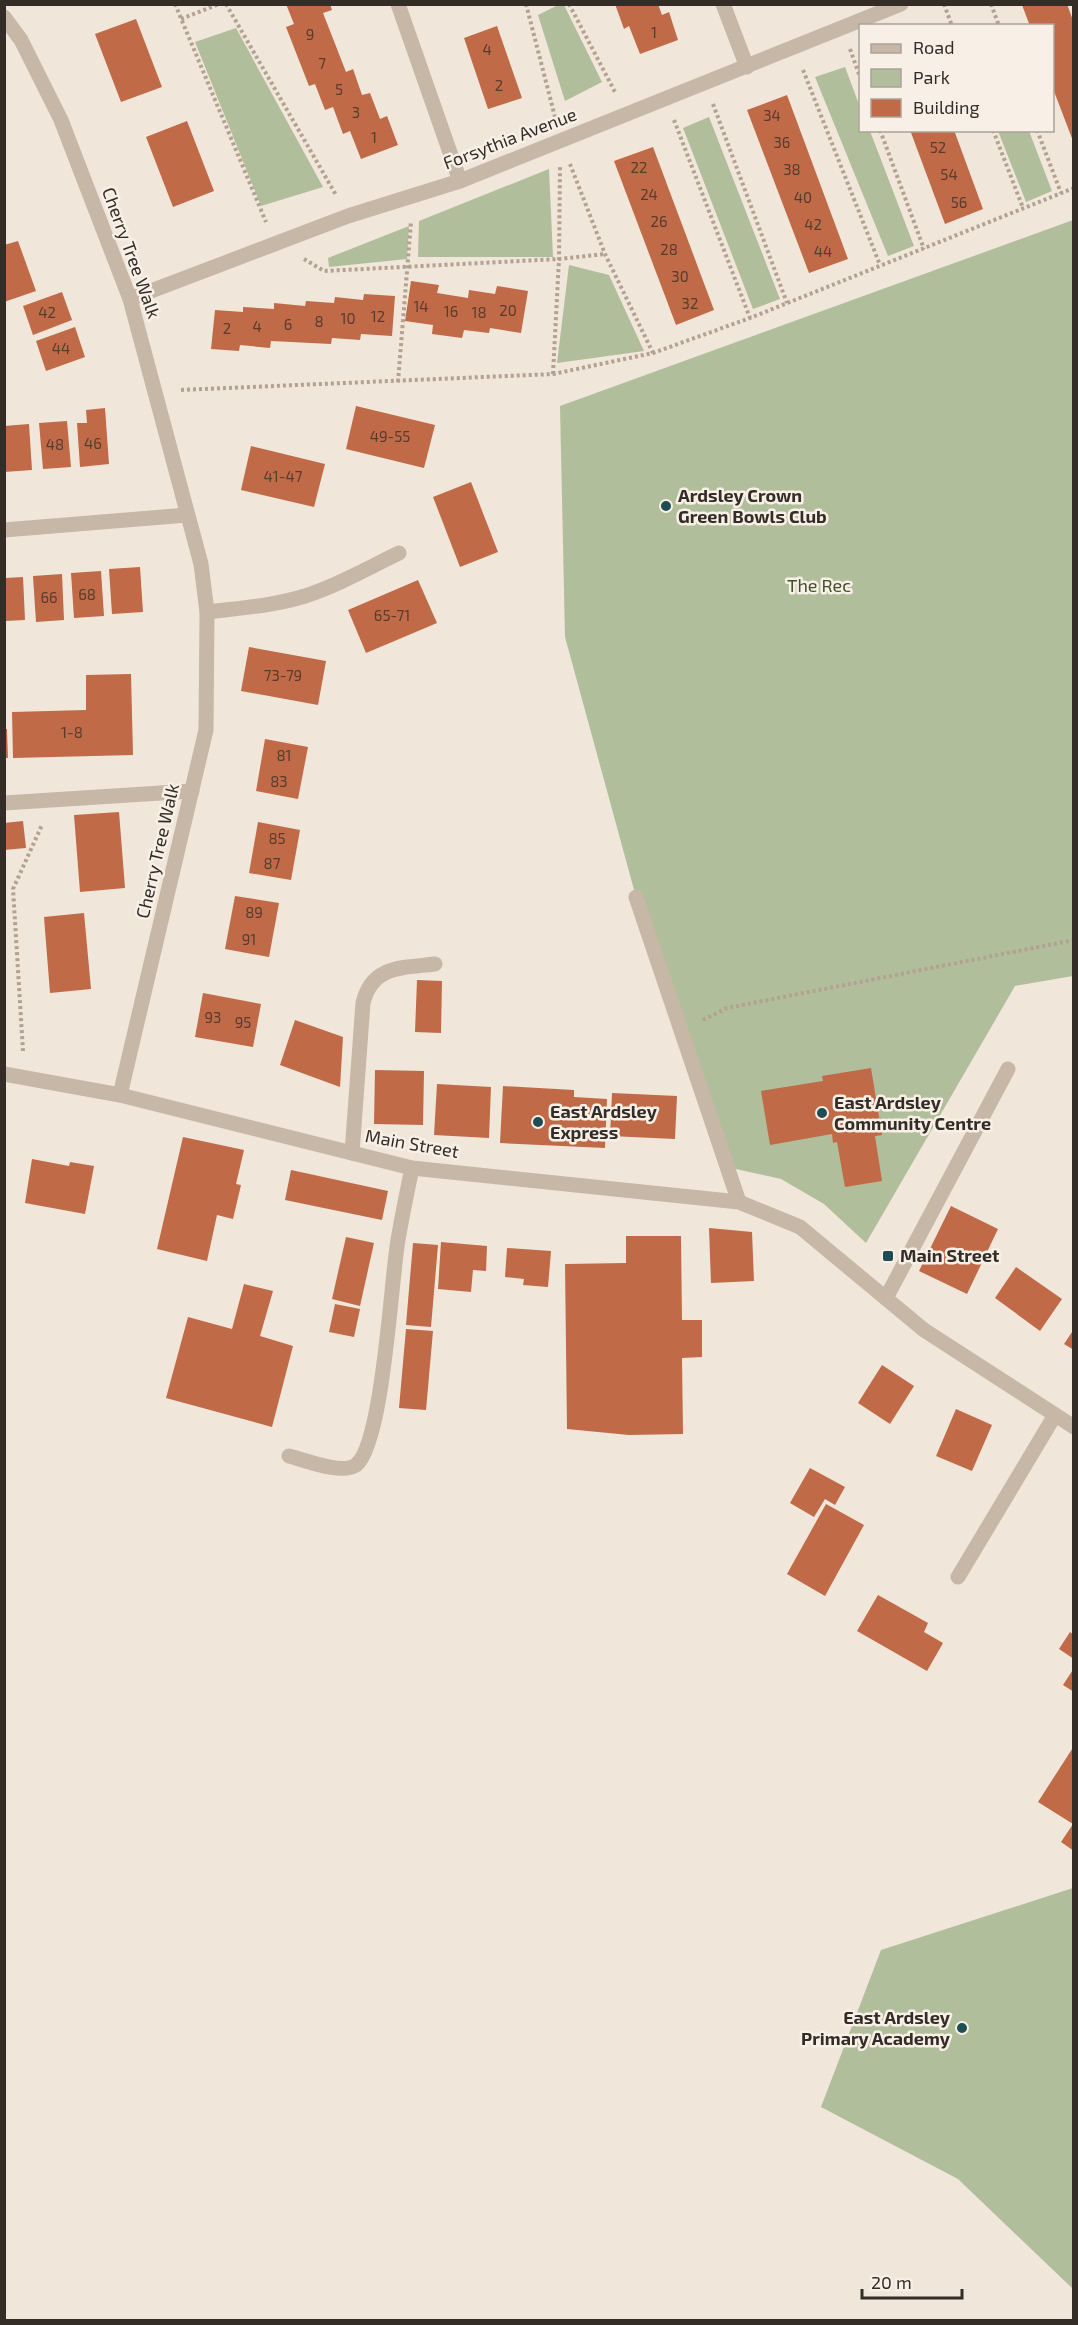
<svg xmlns="http://www.w3.org/2000/svg" width="1078" height="2325" font-family="'Exo 2',sans-serif">
<rect width="100%" height="100%" fill="#f0e6da"/>
<g fill="#b1be9b">
<polygon points="558,5 564,5 602,82 565,101 538,15"/>
<polygon points="236,28 323,187 261,206 195,42"/>
<polygon points="845,67 860,107 860,130 870,131 914,246 888,256 815,77"/>
<polygon points="709,117 780,299 753,309 683,128"/>
<polygon points="998,131 1029,131 1052,191 1026,202"/>
<polygon points="549,169 553,257 418,257 419,221"/>
<polygon points="1073,220 1073,976 1015,986 866,1243 824,1204 781,1179 727,1167 636,897 565,637 560,406"/>
<polygon points="409,226 407,259 329,267 328,258"/>
<polygon points="569,265 609,275 644,351 557,363"/>
<polygon points="1073,1888 1074,1888 1073,2289 958,2179 821,2107 881,1950"/>
</g>
<g fill="#c06a47">
<polygon points="286,4 330,4 332,10 323,13 346,72 353,69 362,95 370,93 380,119 387,116 398,145 361,159 350,131 343,134 333,107 325,110 315,84 309,86 286,27 294,24"/>
<polygon points="615,4 658,4 662,15 669,12 678,40 640,54 629,26 624,29"/>
<polygon points="1067,4 1074,23 1073,141 1052,86 1052,26 1030,26 1022,5"/>
<polygon points="136,19 162,87 121,102 95,34"/>
<polygon points="497,26 522,98 488,109 464,38"/>
<polygon points="787,95 848,259 809,273 747,110"/>
<polygon points="187,121 214,191 173,207 146,137"/>
<polygon points="910,130 954,130 983,209 945,224"/>
<polygon points="653,147 714,310 676,325 614,161"/>
<polygon points="18,241 36,291 4,302 4,245"/>
<polygon points="411,281 439,285 437,293 468,298 469,290 495,294 497,286 528,291 521,333 490,328 489,333 464,330 462,338 432,334 433,325 405,321"/>
<polygon points="62,292 72,320 33,335 23,306"/>
<polygon points="364,294 395,296 392,336 361,334 360,340 332,338 331,344 271,341 270,348 240,345 239,351 211,349 215,310 243,312 243,307 274,309 274,303 305,306 306,301 334,303 335,297 363,300"/>
<polygon points="75,327 85,357 46,371 36,341"/>
<polygon points="356,406 435,425 424,468 346,449"/>
<polygon points="105,408 109,464 80,467 77,423 87,423 86,410"/>
<polygon points="67,421 71,467 43,469 39,423"/>
<polygon points="29,424 32,470 4,472 4,426"/>
<polygon points="251,446 325,464 314,507 241,490"/>
<polygon points="471,482 498,552 460,567 433,497"/>
<polygon points="140,567 143,612 112,614 109,569"/>
<polygon points="101,571 104,616 74,618 71,573"/>
<polygon points="62,574 64,620 36,622 33,576"/>
<polygon points="23,577 25,620 5,621 5,578"/>
<polygon points="418,580 437,623 366,653 348,610"/>
<polygon points="249,647 326,661 318,705 241,691"/>
<polygon points="131,674 133,755 13,758 12,712 86,710 86,675"/>
<polygon points="4,729 7,729 8,758 4,758"/>
<polygon points="265,739 308,747 298,799 256,791"/>
<polygon points="119,812 125,888 80,892 74,815"/>
<polygon points="23,821 26,848 4,850 4,823"/>
<polygon points="258,822 300,830 291,880 249,873"/>
<polygon points="235,896 279,903 269,957 225,949"/>
<polygon points="84,913 91,989 50,993 44,917"/>
<polygon points="417,980 442,981 441,1033 415,1032"/>
<polygon points="203,993 261,1004 253,1047 195,1037"/>
<polygon points="295,1020 343,1037 340,1087 280,1065"/>
<polygon points="871,1068 882,1135 875,1136 882,1181 845,1187 837,1142 833,1143 832,1134 770,1145 761,1091 823,1081 822,1076"/>
<polygon points="375,1070 424,1071 423,1125 374,1124"/>
<polygon points="437,1084 491,1087 489,1138 434,1135"/>
<polygon points="503,1086 574,1090 574,1097 607,1099 605,1148 500,1143"/>
<polygon points="612,1093 677,1096 675,1139 610,1136"/>
<polygon points="183,1137 244,1150 236,1184 241,1185 233,1219 217,1215 207,1261 157,1249"/>
<polygon points="32,1159 69,1166 70,1162 94,1166 85,1214 25,1203"/>
<polygon points="291,1170 388,1191 382,1220 285,1200"/>
<polygon points="951,1206 998,1229 967,1294 919,1271"/>
<polygon points="709,1228 752,1232 754,1281 711,1283"/>
<polygon points="626,1236 681,1236 682,1320 702,1320 702,1357 682,1358 683,1434 629,1435 567,1429 565,1264 626,1263"/>
<polygon points="346,1237 374,1243 360,1306 332,1299"/>
<polygon points="441,1242 487,1246 486,1271 473,1270 471,1292 438,1289"/>
<polygon points="413,1243 438,1245 431,1327 406,1325"/>
<polygon points="507,1248 551,1251 548,1287 523,1285 524,1279 505,1277"/>
<polygon points="1016,1267 1062,1299 1040,1331 995,1298"/>
<polygon points="244,1284 273,1291 260,1336 293,1346 272,1427 166,1398 188,1317 232,1329"/>
<polygon points="335,1304 360,1309 354,1337 329,1332"/>
<polygon points="406,1329 433,1331 426,1410 399,1408"/>
<polygon points="1074,1329 1074,1350 1064,1344"/>
<polygon points="882,1365 914,1386 890,1424 858,1403"/>
<polygon points="956,1409 992,1425 972,1471 936,1456"/>
<polygon points="810,1468 845,1487 835,1505 825,1499 814,1517 790,1503"/>
<polygon points="826,1504 864,1525 825,1596 787,1574"/>
<polygon points="878,1595 928,1623 924,1632 943,1643 927,1671 857,1631"/>
<polygon points="1070,1632 1074,1635 1074,1659 1059,1649"/>
<polygon points="1074,1668 1074,1692 1063,1685"/>
<polygon points="1074,1746 1074,1851 1061,1842 1073,1824 1038,1802"/>
</g>
<g fill="none" stroke-linecap="round" stroke-linejoin="round">
<g stroke="#b3a191" stroke-width="4" stroke-dasharray="3 3" stroke-linecap="butt">
<polyline points="175,4 266,222"/>
<polyline points="226,4 336,195"/>
<polyline points="526,4 555,117"/>
<polyline points="569,4 615,92"/>
<polyline points="944,4 952,26"/>
<polyline points="991,4 999,26"/>
<polyline points="181,19 219,4"/>
<polyline points="850,49 860,77"/>
<polyline points="803,70 880,265"/>
<polyline points="713,104 787,303"/>
<polyline points="674,120 750,318"/>
<polyline points="880,130 924,249"/>
<polyline points="993,130 1023,208"/>
<polyline points="1037,130 1061,193"/>
<polyline points="570,164 605,254 653,353"/>
<polyline points="304,259 324,271 559,259 605,254"/>
<polyline points="553,374 559,259 560,166"/>
<polyline points="398,382 411,222"/>
<polyline points="181,390 553,374 653,353 750,318 1074,188"/>
<polyline points="703,1020 727,1008 1074,940"/>
<polyline points="23,1051 13,889 42,825"/>
</g>
<g stroke="#c7b7a6" stroke-width="15">
<polyline points="398,4 460,181"/>
<polyline points="723,4 747,67"/>
<polyline points="4,17 21,40 61,120 130,299 201,564 207,612 206,730 120,1095"/>
<polyline points="130,299 348,216 460,181 901,4"/>
<polyline points="4,530 187,515"/>
<path d="M207 612C240 608 273 606 305 596 337 586 368 568 399 553"/>
<polyline points="4,803 192,791"/>
<polyline points="636,897 739,1202"/>
<polyline points="4,1074 120,1095 412,1168 739,1202 800,1227 924,1330 1074,1427"/>
<path d="M352 1153 363 1003C372 965 403 968 435 964"/>
<polyline points="886,1298 1008,1069"/>
<path d="M289 1456C305 1460 342 1475 356 1465 383 1444 391 1280 398 1240 402 1216 407 1192 412 1168"/>
<polyline points="958,1577 1055,1415"/>
</g>
</g>
<g fill="#1e4d53" stroke="#f8f0e6" stroke-width="2">
<circle cx="666" cy="506" r="6"/>
<circle cx="822" cy="1113" r="6"/>
<circle cx="538" cy="1122" r="6"/>
<rect x="882" y="1250" width="12" height="12" rx="3"/>
<circle cx="962" cy="2028" r="6"/>
</g>
<g text-anchor="middle" stroke-width="5" stroke-linejoin="round" paint-order="stroke">
<g font-size="15" fill="#573c2f">
<text x="654" y="38">1</text>
<text x="310" y="40">9</text>
<text x="487" y="55">4</text>
<text x="322" y="69">7</text>
<text x="499" y="91">2</text>
<text x="339" y="95">5</text>
<text x="356" y="118">3</text>
<text x="772" y="121">34</text>
<text x="374" y="143">1</text>
<text x="782" y="148">36</text>
<text x="938" y="153">52</text>
<text x="639" y="173">22</text>
<text x="792" y="175">38</text>
<text x="949" y="180">54</text>
<text x="649" y="200">24</text>
<text x="803" y="203">40</text>
<text x="959" y="208">56</text>
<text x="659" y="227">26</text>
<text x="813" y="230">42</text>
<text x="669" y="255">28</text>
<text x="823" y="257">44</text>
<text x="680" y="282">30</text>
<text x="690" y="309">32</text>
<text x="421" y="312">14</text>
<text x="508" y="316">20</text>
<text x="451" y="317">16</text>
<text x="47" y="318">42</text>
<text x="479" y="318">18</text>
<text x="378" y="322">12</text>
<text x="348" y="324">10</text>
<text x="319" y="327">8</text>
<text x="288" y="330">6</text>
<text x="257" y="332">4</text>
<text x="227" y="334">2</text>
<text x="61" y="354">44</text>
<text x="390" y="442">49-55</text>
<text x="93" y="449">46</text>
<text x="55" y="450">48</text>
<text x="283" y="482">41-47</text>
<text x="87" y="600">68</text>
<text x="49" y="603">66</text>
<text x="392" y="621">65-71</text>
<text x="283" y="681">73-79</text>
<text x="72" y="738">1-8</text>
<text x="284" y="761">81</text>
<text x="279" y="787">83</text>
<text x="277" y="844">85</text>
<text x="272" y="869">87</text>
<text x="254" y="918">89</text>
<text x="249" y="945">91</text>
<text x="213" y="1023">93</text>
<text x="243" y="1028">95</text>
</g>
<g font-size="18" fill="#342c27" stroke="#f8f0e6">
<text transform="translate(510 139) rotate(-21)" y="6">Forsythia Avenue</text>
<text transform="translate(131 253) rotate(70)" y="6">Cherry Tree Walk</text>
<text transform="translate(158 851) rotate(-77)" y="6">Cherry Tree Walk</text>
<text transform="translate(412 1144) rotate(10)" y="6">Main Street</text>
</g>
<g font-size="18" font-weight="bold" fill="#342c27" stroke="#f8f0e6" text-anchor="start">
<text x="678" y="502">Ardsley Crown<tspan x="678" dy="21">Green Bowls Club</tspan></text>
<text x="834" y="1109">East Ardsley<tspan x="834" dy="21">Community Centre</tspan></text>
<text x="550" y="1118">East Ardsley<tspan x="550" dy="21">Express</tspan></text>
<text x="900" y="1262">Main Street</text>
<text x="950" y="2024" text-anchor="end">East Ardsley<tspan x="950" dy="21">Primary Academy</tspan></text>
</g>
<g font-size="18" fill="#42512c" stroke="#f8f0e6">
<text x="819" y="592">The Rec</text>
</g>
</g>
<rect width="1078" height="2325" fill="none" stroke="#342c27" stroke-width="12"/>
<rect x="859" y="24" width="195" height="108" fill="#f8f0e6" stroke="#aaa29a" stroke-width="1.5"/>
<rect x="871" y="44" width="30" height="9" fill="#c7b7a6" stroke="#aaa29a" stroke-width="1.5"/>
<text x="913" y="54" font-size="18" fill="#342c27">Road</text>
<rect x="871" y="69" width="30" height="18" fill="#b1be9b" stroke="#aaa29a" stroke-width="1.5"/>
<text x="913" y="84" font-size="18" fill="#342c27">Park</text>
<rect x="871" y="99" width="30" height="18" fill="#c06a47" stroke="#aaa29a" stroke-width="1.5"/>
<text x="913" y="114" font-size="18" fill="#342c27">Building</text>
<path d="M862 2289v9h100v-9" fill="none" stroke="#342c27" stroke-width="3"/>
<text x="871" y="2289" font-size="18" fill="#342c27" stroke="#f8f0e6" stroke-width="4.5" paint-order="stroke">20 m</text>
</svg>
